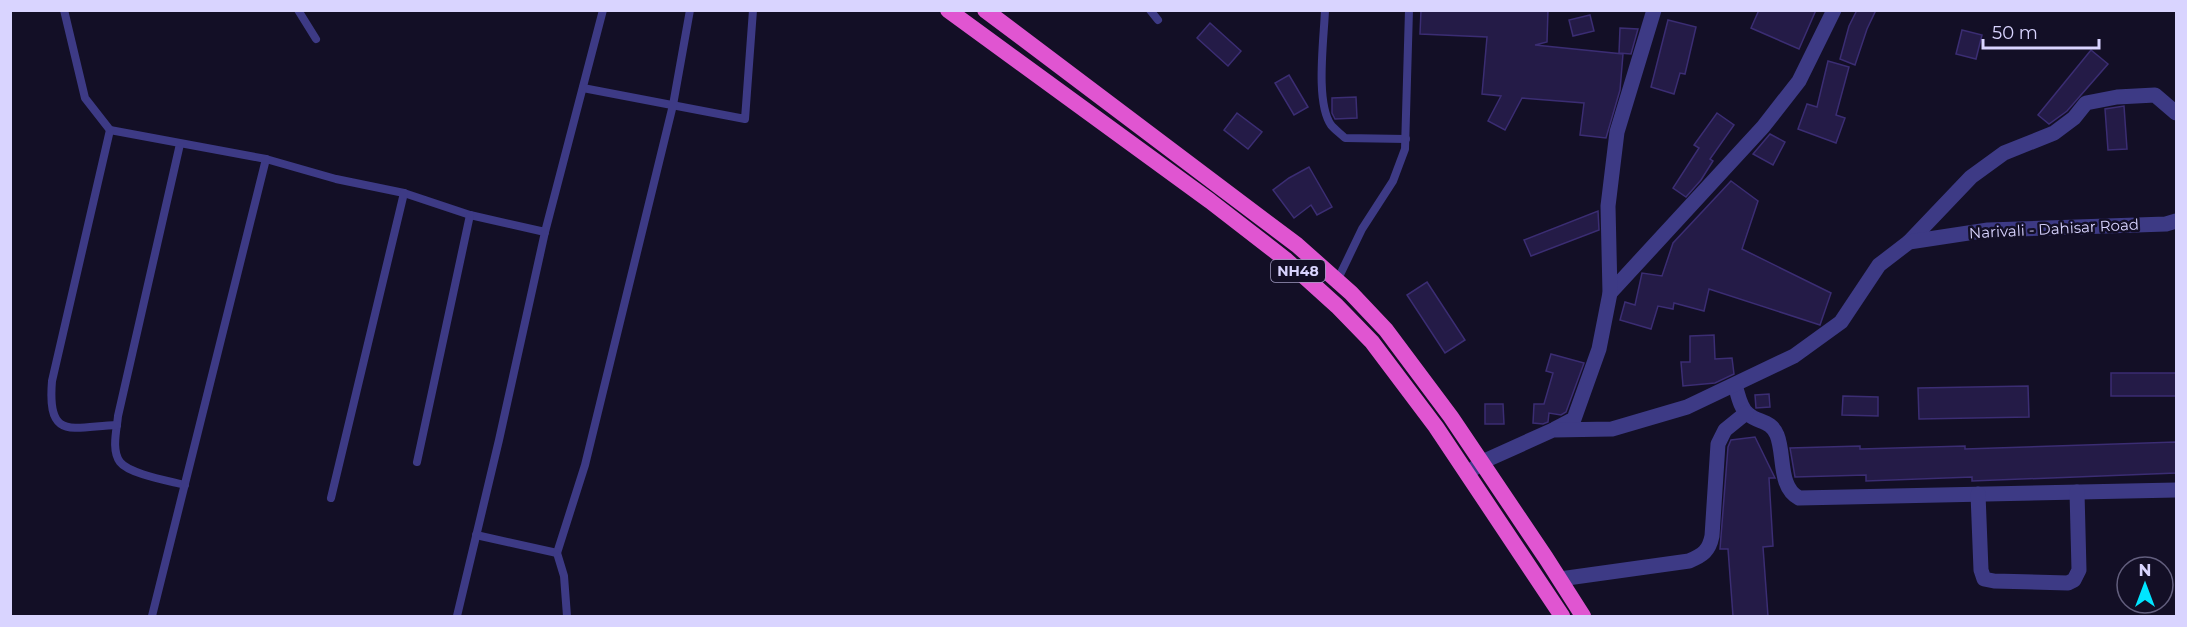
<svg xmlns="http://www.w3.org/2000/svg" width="2187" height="627" font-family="Montserrat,sans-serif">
<rect width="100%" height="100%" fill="#130f26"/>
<g fill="#241b47" stroke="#3b2d73" stroke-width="1.5">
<polygon points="1421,10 1548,10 1547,42 1535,45 1623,54 1620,90 1606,138 1580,135 1584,103 1522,98 1505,130 1488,121 1501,96 1482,94 1487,37 1420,34"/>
<polygon points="1759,10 1816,10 1799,49 1751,28"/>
<polygon points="1857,10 1876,10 1867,29 1855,65 1840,59 1849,26"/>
<polygon points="1590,15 1594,31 1573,36 1569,20"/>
<polygon points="1668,20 1696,27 1685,74 1680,73 1674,94 1651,87"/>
<polygon points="1210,23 1241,51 1228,66 1197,38"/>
<polygon points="1620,28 1638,29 1631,54 1619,53"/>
<polygon points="1962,30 1982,35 1976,59 1956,54"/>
<polygon points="2091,50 2108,64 2067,111 2049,124 2038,115"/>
<polygon points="1828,61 1849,67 1836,115 1845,118 1836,143 1798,129 1807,104 1817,107"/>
<polygon points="1289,75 1308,107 1294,115 1275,83"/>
<polygon points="1356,97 1357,118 1335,119 1332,113 1332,98"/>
<polygon points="2124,106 2127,149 2108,150 2105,109"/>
<polygon points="1237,113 1262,132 1248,149 1224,130"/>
<polygon points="1717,113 1734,125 1710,159 1713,161 1701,180 1686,197 1673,188 1699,148 1694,145"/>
<polygon points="1770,134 1785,142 1773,165 1753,154"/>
<polygon points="1309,167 1332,207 1317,215 1311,205 1294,218 1273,190 1289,178"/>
<polygon points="1731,181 1758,201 1742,249 1831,293 1820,325 1709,289 1704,311 1674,303 1673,309 1658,306 1651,329 1620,320 1625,302 1635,305 1642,273 1662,276 1673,243"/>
<polygon points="1598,211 1599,230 1531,256 1524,240"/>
<polygon points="1427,282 1465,340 1445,353 1407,295"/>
<polygon points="1714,335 1715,359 1732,358 1734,374 1715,383 1683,386 1681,362 1690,362 1690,336"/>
<polygon points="1551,354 1584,363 1566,412 1561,415 1549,413 1548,422 1543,424 1533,423 1534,404 1544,404 1553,373 1546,371"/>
<rect x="2111" y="373" width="65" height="23"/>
<polygon points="2028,386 2029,417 1919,419 1918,388"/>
<polygon points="1769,394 1770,407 1756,408 1755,395"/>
<polygon points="1843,396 1878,397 1878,416 1842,415"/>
<polygon points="1485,404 1503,404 1504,424 1485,424"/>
<polygon points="1755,437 1775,478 1769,478 1773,546 1763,547 1768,616 1733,616 1728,549 1720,549 1728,447 1731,440"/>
<polygon points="2176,442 2176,473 1972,481 1972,477 1866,481 1866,475 1795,477 1790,448 1860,446 1860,449 1965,446 1965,449"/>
</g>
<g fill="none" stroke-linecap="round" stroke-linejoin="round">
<g stroke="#3d3a85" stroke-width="8">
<polyline points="64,10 85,98 110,130"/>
<polyline points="298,10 316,39"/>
<polyline points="1150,10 1158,20"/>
<path d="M1325 10C1324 39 1315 102 1331 125 1334 129 1341 134 1345 138L1406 139"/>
<polyline points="583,88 745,119 753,10"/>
<path d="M180 144 118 416C117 429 111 450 120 462 129 474 170 481 185 485"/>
<polyline points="1337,281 1362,229 1393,181 1405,149 1409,10"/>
<path d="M117 425C71 427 47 441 52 381L110 130 266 159 336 179 404 193 470 215 545 232"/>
<polyline points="417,462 470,215"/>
<polyline points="331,498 404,193"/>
<polyline points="476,535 557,553 585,465 673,105 690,10"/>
<polyline points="557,553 564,576 567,616"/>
<polyline points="152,616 266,159"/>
<polyline points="457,616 499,440 545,232 603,10"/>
</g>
<g stroke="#3d3a85" stroke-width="15">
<polyline points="1909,242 1971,177 2004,153 2054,133 2074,118 2086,103 2117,97 2155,95 2176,113"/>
<polyline points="1610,293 1763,127 1799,81 1834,10"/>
<path d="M1735 385C1738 394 1740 408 1748 414 1758 423 1771 420 1777 435 1785 455 1778 487 1799 498L2176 490"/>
<polyline points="1978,494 1981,570 1984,579 1994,581 2068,583 2074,580 2079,570 2077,492"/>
<path d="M1560 579 1689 561C1703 555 1709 551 1712 536L1718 444 1725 430 1746 413"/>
</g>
<g stroke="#3d3a85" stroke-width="15">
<polyline points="1555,429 1574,419 1599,349 1610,293 1608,206 1617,132 1654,10"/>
<polyline points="1467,474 1482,462 1553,430 1612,429 1687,407 1794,356 1841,322 1879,265 1909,242 1988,230 2166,224 2176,221"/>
</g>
<g stroke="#e055d1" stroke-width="16">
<polyline points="948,10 1210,201 1285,259 1337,306 1372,342 1436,427 1562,616"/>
<polyline points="985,10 1297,245 1351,293 1386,330 1451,417 1546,558 1583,616"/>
</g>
</g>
<g text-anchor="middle" stroke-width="5" stroke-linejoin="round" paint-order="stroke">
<rect fill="#130f26" stroke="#9e99be" stroke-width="1.5" x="1271" y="260" width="54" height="22" rx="4.5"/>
<g font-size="14" font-weight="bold" fill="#d9d4ff">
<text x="1298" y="276">NH48</text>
</g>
<g font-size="15" fill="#d9d4ff" stroke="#130f26">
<text transform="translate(2054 229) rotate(-3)" y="5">Narivali - Dahisar Road</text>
</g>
</g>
<rect width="2187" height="627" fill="none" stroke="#d9d4ff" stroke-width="24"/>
<g transform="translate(2145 585)"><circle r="28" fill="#130f26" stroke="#625e7d" stroke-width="1.5"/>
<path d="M0-4.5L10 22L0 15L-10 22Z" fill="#00e5ff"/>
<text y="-9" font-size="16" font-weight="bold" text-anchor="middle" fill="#d9d4ff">N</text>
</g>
<path d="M1983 39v9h116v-9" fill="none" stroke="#d9d4ff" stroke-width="3"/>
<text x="1992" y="39" font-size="18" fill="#d9d4ff" stroke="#130f26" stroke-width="4.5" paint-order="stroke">50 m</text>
</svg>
